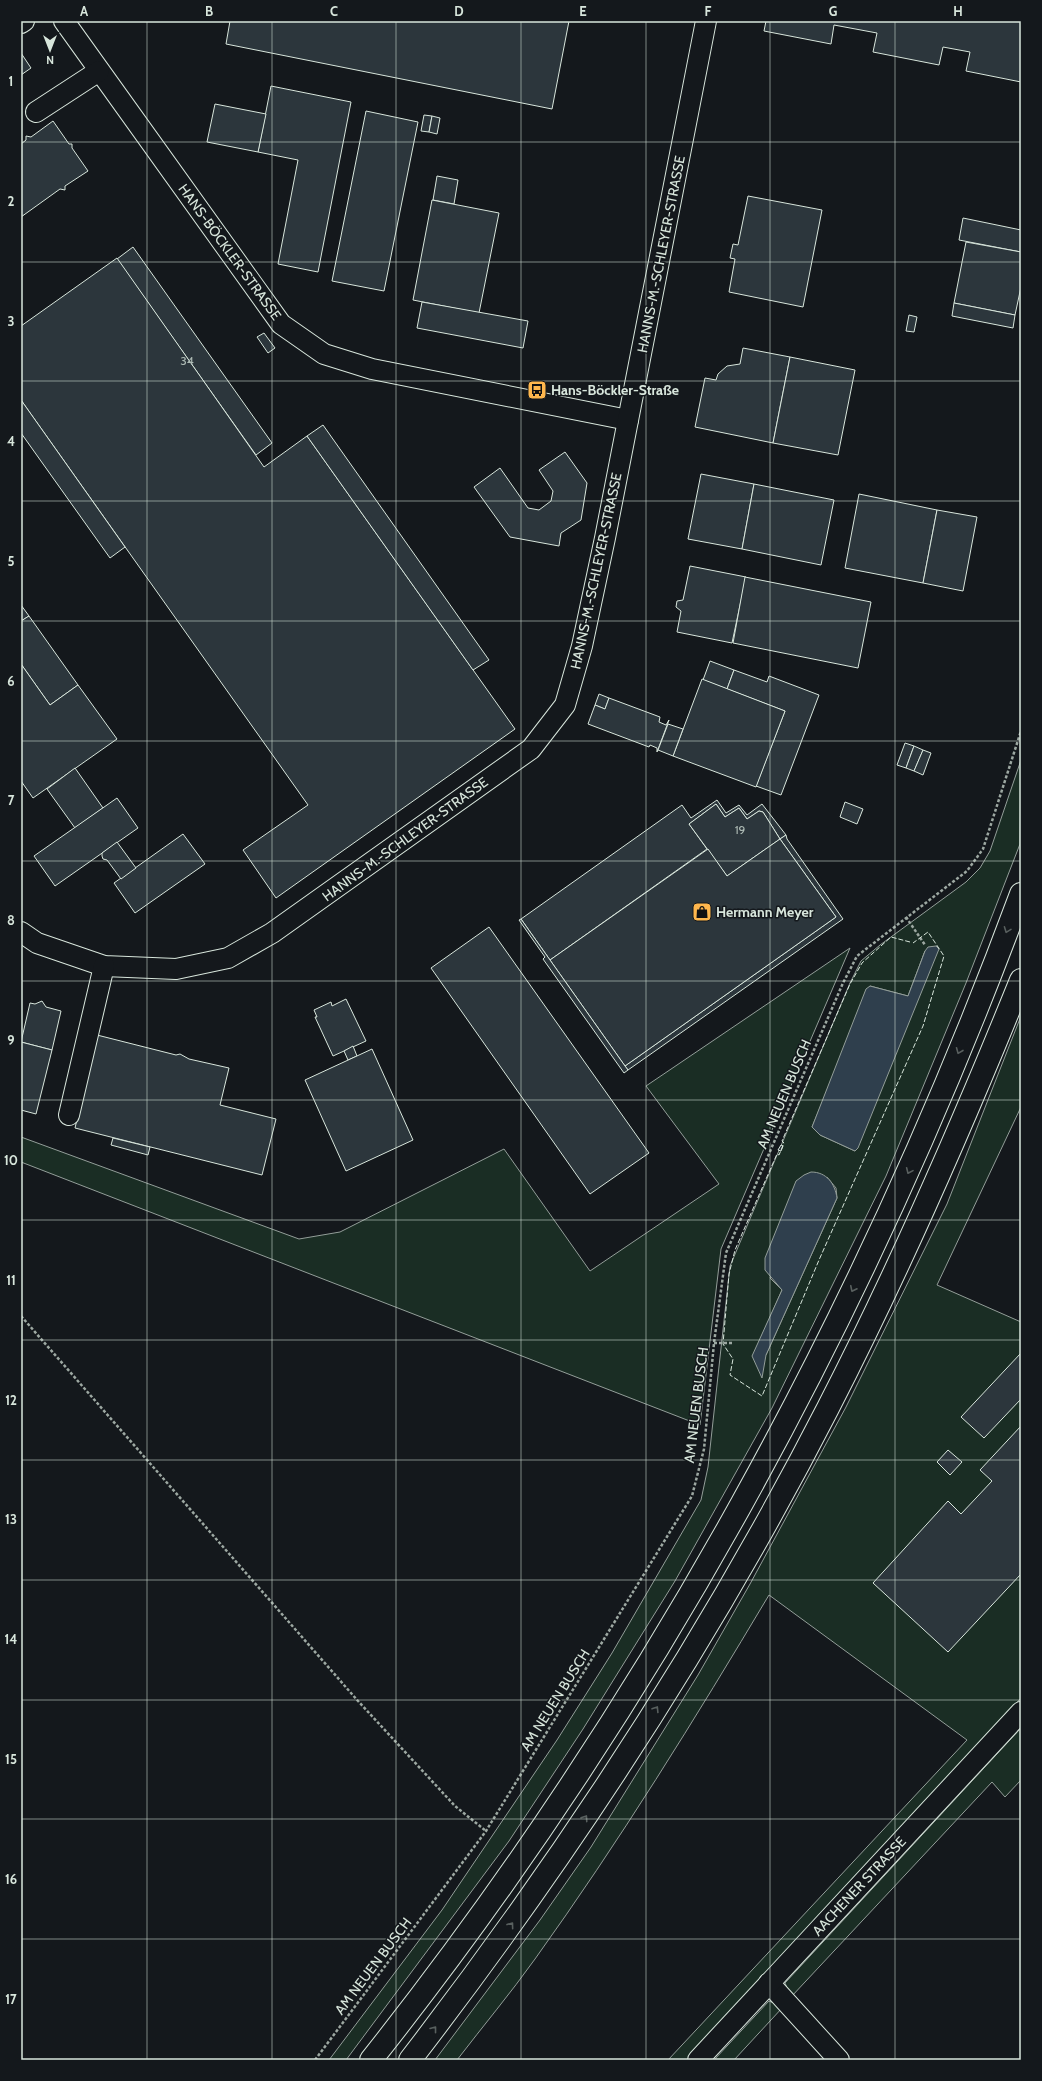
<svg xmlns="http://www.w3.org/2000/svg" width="1042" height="2081" font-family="Cabin,sans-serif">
<rect width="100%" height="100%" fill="#14181c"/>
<g fill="#1a2d24" stroke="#939e99" fill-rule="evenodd">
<path d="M1021 760 1020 844 966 983 886 1176 772 1408 675 1581 583 1729 509 1841 346 2060H329L442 1910 557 1740 612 1653 701 1500 708 1467 730 1266 850 983 861 961 880 945 966 882 980 868 990 851ZM925 951 855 1151 820 1135 812 1127 870 986 908 996ZM827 1177 836 1188 837 1198 766 1355 753 1356 782 1290 770 1278Z"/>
<polygon points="850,948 721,1249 700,1425 21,1162 21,1137 299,1239 340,1232 504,1149 590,1271 719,1184 646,1086"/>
<path d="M1021 1016V1107L937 1285 1021 1322V1698L687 2060H668L967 1740 769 1595C695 1719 619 1842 535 1959 510 1994 483 2026 457 2060H435L540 1920 591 1847 698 1675 750 1584 846 1407 947 1204Z"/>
<polygon points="1021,1728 1021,1780 1005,1797 992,1782 791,1997 785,1983"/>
<polygon points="769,2001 783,2007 734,2060 714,2060"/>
</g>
<g fill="#2f3f4d" stroke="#939e99">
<polygon points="936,946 939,949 858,1148 855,1151 820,1135 812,1127 866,989 870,986 908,996 925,951 928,947"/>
<path d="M811 1172C827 1172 835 1184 837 1198L766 1355 762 1378 752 1356 782 1290 765 1270V1258L796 1181 804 1175Z"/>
</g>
<g fill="#2c363c" stroke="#d8e6dc">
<polygon points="230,21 569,21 552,109 226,44"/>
<polygon points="766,21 1021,21 1021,82 966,71 970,52 943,47 939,65 873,52 877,33 834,25 831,44 764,31"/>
<polygon points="21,53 31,68 21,75"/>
<polygon points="271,86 351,102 318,272 278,264 298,160 258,152"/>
<polygon points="215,104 266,114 258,152 207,142"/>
<polygon points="366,111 418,122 384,291 332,281"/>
<polygon points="424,115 432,116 429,132 421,131"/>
<polygon points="432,116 440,118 437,134 429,132"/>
<polygon points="53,121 69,144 72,144 72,148 88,171 65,186 65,190 60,189 21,217 21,144 26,140 26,136 31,137"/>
<polygon points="437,176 458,180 454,204 433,200"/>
<polygon points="748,196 822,210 803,307 729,292 735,259 730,258 733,244 738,245"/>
<polygon points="432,200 499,213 479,313 413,300"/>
<polygon points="963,218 1021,230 1021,252 959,240"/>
<polygon points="966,242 1021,252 1021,287 1015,315 954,303"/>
<polygon points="133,247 272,443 256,455 117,259"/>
<polygon points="117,258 264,467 307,436 515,729 276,898 243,850 308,805 21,400 21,326"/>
<polygon points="422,302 528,321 523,348 417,328"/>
<polygon points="954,303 1015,315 1013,328 952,316"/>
<polygon points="909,315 917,317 914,332 906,331"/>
<polygon points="264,333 275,348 268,353 257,337"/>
<polygon points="743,348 790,357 773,443 695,427 705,378 716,380 718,374 727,366 740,364"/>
<polygon points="790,357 855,370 838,455 773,443"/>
<polygon points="21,400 125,547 110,558 21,433"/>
<polygon points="323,425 489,660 473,670 307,436"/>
<polygon points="565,452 587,483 581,520 561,533 559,546 510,537 474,487 500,468 528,508 539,510 551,501 553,491 539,470"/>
<polygon points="701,474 754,484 742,549 688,539"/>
<polygon points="754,484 834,500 821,565 742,549"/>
<polygon points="859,494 937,510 923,583 845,568"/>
<polygon points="937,510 977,517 963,591 923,583"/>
<polygon points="690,566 746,577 732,643 677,632 681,611 676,607 677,601 683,600"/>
<polygon points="745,577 871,602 858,668 733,643"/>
<polygon points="21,605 29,616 21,621"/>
<polygon points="29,616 78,685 50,705 21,664 21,621"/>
<polygon points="710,661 734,670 727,689 703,680"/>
<polygon points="21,664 50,705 78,685 117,739 33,798 21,781"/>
<polygon points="734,670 767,682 769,676 819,695 781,795 756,786 785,711 727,689"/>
<polygon points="702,679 785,711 756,787 673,756"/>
<polygon points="599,694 609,698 605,709 595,705"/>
<polygon points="609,698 660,717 659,722 666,725 669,720 657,752 657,748 650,745 649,747 588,724 595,705 605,709"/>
<polygon points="668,724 683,729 673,756 658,750"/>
<polygon points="905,743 914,746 906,768 897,765"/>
<polygon points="914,746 923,750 914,771 906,768"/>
<polygon points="923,750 931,753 923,775 914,771"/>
<polygon points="75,768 103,808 75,828 47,789"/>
<polygon points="117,798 138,828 55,886 34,856"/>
<polygon points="717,800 726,813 739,805 747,815 762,804 786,835 780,839 763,812 759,811 747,819 739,808 725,817 716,804 689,824 707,849 550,960 521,919 682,805 691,818"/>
<polygon points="845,802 863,809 857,824 840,817"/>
<polygon points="716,804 725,817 739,808 747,819 759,811 763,812 780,839 727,876 689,824"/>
<polygon points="183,834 205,864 135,913 114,883"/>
<polygon points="786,835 787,839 843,919 628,1070 625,1066 836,917 780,839"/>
<polygon points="780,839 836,917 625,1066 550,960 708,849 727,876"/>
<polygon points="117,842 136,868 121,879 107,860 103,859 102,856 102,853"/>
<polygon points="521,919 625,1066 628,1070 624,1073 543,959 545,957 519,920"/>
<polygon points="489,927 649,1153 590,1194 431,968"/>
<polygon points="346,999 366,1041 333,1056 315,1017 317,1017 314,1010 331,1002 332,1006"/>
<polygon points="42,1001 46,1007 61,1011 52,1050 21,1042 30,1003 35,1004"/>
<polygon points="97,1035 176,1055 180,1054 189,1059 229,1068 220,1105 276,1119 262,1175 75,1128"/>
<polygon points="21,1042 52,1050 36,1114 21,1110"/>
<polygon points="353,1046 357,1056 348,1060 344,1051"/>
<polygon points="372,1049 413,1140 346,1171 305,1080"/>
<polygon points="113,1138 150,1147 148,1155 111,1145"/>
<polygon points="781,1145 783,1146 781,1151 778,1150"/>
<polygon points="1021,1353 1021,1399 984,1438 961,1417"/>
<polygon points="1021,1426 1021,1574 948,1652 873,1583 948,1501 961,1514 992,1481 980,1470"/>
<polygon points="948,1450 962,1462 950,1475 937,1462"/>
</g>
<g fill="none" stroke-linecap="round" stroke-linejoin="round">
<defs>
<g id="minor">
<polyline points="64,21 281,324 324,354 372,369 628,420"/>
<polyline points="21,23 24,21"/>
<polyline points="36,112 99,71"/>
<polyline points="21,932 37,943 104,966 176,969 228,958 272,933 531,749 565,705 582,646 605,538 706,21"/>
<polyline points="69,1115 104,966"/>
<polyline points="769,1983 839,2060"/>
<polyline points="698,2060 1021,1712"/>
</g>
<g id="highway">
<path d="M371 2060C649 1710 866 1313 1021 894"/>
<path d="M410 2060C568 1855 710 1638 828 1408 900 1268 962 1126 1021 980"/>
</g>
</defs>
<use href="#minor" stroke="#d8e6dc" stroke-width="22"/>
<use href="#highway" stroke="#d8e6dc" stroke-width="24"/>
<g stroke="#9da8a2" stroke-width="2.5" stroke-dasharray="3 2" stroke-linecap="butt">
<polyline points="906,917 925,945"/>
<polyline points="21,1316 358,1701 455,1806 486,1831"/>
<polyline points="714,1343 733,1343"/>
<polyline points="315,2060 486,1831 692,1496 704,1449 714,1343 726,1253 843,983 857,956 967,871 983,849 1021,731"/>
</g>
<use href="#minor" stroke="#14181c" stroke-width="20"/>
<use href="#highway" stroke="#14181c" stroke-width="22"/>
<polyline stroke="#d8e6dc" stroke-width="1" stroke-dasharray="5 2" stroke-linecap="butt" points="910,942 891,937 862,963 850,984 782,1141 784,1143 779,1155 777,1154 735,1250 729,1274 723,1344 733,1359 730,1375 762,1396 819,1260 923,1026 944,956 928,932 913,943"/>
</g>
<defs><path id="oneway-chevron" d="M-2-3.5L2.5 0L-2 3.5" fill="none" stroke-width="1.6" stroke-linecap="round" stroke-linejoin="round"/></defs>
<g stroke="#59605f">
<use href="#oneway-chevron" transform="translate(1007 930) rotate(111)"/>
<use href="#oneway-chevron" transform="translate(959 1051) rotate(112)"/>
<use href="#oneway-chevron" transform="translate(909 1171) rotate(114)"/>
<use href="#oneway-chevron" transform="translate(853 1289) rotate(116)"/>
<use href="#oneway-chevron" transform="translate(656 1709) rotate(-58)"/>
<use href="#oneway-chevron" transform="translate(585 1818) rotate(-56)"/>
<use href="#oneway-chevron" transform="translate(511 1925) rotate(-54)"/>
<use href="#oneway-chevron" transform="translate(434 2029) rotate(-52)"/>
</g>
<path fill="none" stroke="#d8e6dc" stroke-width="1" stroke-opacity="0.55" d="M147 21V2060M272 21V2060M396 21V2060M521 21V2060M646 21V2060M770 21V2060M895 21V2060M21 142H1021M21 262H1021M21 381H1021M21 501H1021M21 621H1021M21 741H1021M21 861H1021M21 981H1021M21 1100H1021M21 1220H1021M21 1340H1021M21 1460H1021M21 1580H1021M21 1700H1021M21 1819H1021M21 1939H1021"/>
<defs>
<symbol id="bus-square" viewBox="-11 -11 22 22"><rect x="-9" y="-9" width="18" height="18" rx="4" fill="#ffb74d" stroke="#14181c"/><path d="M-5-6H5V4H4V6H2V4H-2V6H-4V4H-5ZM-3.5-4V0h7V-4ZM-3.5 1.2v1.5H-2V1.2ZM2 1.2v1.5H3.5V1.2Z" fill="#111"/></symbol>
<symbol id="shop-square" viewBox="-11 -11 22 22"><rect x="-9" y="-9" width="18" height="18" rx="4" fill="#ffb74d" stroke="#14181c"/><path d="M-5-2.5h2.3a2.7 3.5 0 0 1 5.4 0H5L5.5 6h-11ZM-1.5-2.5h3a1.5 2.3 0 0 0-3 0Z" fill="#111"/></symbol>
</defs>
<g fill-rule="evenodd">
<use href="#bus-square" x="526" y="379" width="22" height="22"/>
<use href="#shop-square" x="691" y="901" width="22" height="22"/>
</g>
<g text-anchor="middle" stroke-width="3" stroke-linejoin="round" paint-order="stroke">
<g font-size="12" fill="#adbab4">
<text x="187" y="365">34</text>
<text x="740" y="834">19</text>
</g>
<g font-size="14" fill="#d8e6dc" stroke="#14181c">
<text transform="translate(230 252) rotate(54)" y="5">HANS-BÖCKLER-STRASSE</text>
<text transform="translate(661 254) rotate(-79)" y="5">HANNS-M.-SCHLEYER-STRASSE</text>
<text transform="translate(596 571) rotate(-78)" y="5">HANNS-M.-SCHLEYER-STRASSE</text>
<text transform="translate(405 839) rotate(-36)" y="5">HANNS-M.-SCHLEYER-STRASSE</text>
<text transform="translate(784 1094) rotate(-67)" y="5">AM NEUEN BUSCH</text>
<text transform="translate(696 1405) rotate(-83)" y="5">AM NEUEN BUSCH</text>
<text transform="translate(555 1700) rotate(-58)" y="5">AM NEUEN BUSCH</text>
<text transform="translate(859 1886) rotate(-47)" y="5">AACHENER STRASSE</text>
<text transform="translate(373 1966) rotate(-53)" y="5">AM NEUEN BUSCH</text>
</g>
<g font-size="14" font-weight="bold" fill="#d8e6dc" stroke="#14181c" text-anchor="start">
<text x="551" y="395">Hans-Böckler-Straße</text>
<text x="716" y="917">Hermann Meyer</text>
</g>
</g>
<rect width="1042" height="2081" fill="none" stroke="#14181c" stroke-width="44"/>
<g transform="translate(50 50) rotate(180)" stroke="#14181c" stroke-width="3" paint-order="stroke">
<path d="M0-3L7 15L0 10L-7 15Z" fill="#d8e6dc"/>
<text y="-6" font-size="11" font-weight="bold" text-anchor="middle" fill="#d8e6dc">N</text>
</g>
<rect x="22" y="22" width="998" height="2037" fill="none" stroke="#d8e6dc" stroke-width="1.5"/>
<g font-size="13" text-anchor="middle" font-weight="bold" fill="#d8e6dc">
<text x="84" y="16">A</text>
<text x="209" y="16">B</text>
<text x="334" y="16">C</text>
<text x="459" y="16">D</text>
<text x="583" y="16">E</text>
<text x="708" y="16">F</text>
<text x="833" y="16">G</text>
<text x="958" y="16">H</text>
<text x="11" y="86">1</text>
<text x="11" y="206">2</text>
<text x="11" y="326">3</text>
<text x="11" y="446">4</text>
<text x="11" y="566">5</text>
<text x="11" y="686">6</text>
<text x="11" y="805">7</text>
<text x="11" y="925">8</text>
<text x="11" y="1045">9</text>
<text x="11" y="1165">10</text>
<text x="11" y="1285">11</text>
<text x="11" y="1405">12</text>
<text x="11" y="1524">13</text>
<text x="11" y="1644">14</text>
<text x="11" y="1764">15</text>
<text x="11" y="1884">16</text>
<text x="11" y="2004">17</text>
</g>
</svg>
